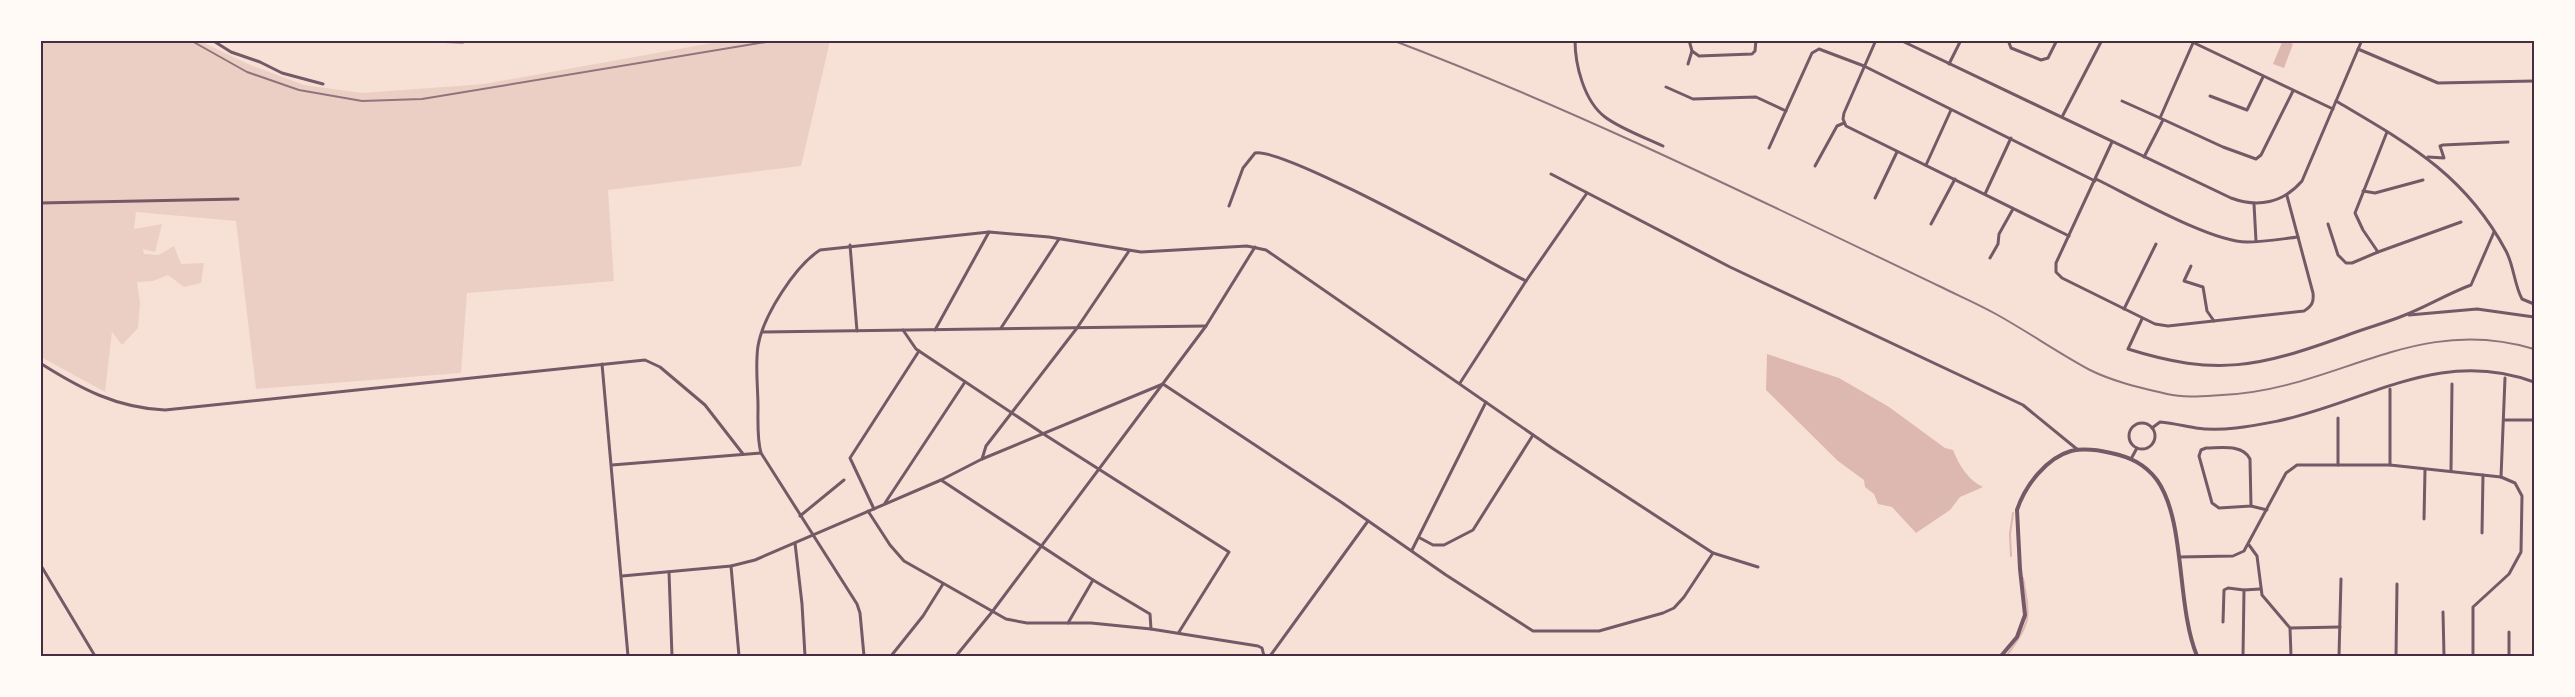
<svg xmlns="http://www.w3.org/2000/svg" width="2575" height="697" font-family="Montserrat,sans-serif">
<rect width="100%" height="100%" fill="#f7e1d7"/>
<polygon fill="#ebcfc5" points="40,41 200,41 248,64 304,85 362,93 484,84 723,41 830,41 801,166 608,190 614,281 467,293 461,373 256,389 236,221 136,212 134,229 162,224 155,252 143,249 144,254 159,255 174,246 181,264 204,263 201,283 184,287 168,275 153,281 137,282 140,303 138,328 122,345 112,332 105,392 41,357"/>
<g fill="#dcb8b0">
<polygon points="2283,40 2293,44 2284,68 2273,64"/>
<path d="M1767 354 1839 378 1889 407 1945 448 1953 450C1959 465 1968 480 1983 487L1960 497 1950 510 1916 533 1892 507 1878 504 1874 494 1865 487 1864 480 1838 461 1766 390Z"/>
</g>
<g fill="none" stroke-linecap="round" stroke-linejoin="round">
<g stroke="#dcb8b0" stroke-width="2">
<polyline points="2011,556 2010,534 2013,513"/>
<path d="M2009 656 2007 655C2032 622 2030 617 2023 578"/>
</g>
<g stroke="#755966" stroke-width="3">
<polyline points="212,40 231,52 260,62 282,73 323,84"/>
<polyline points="390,40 463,42"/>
<path d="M1575 40C1575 65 1584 101 1605 117 1621 129 1644 137 1663 146"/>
<polyline points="1689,40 1692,51 1699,56 1752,54 1755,51 1756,40"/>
<polyline points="1876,40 1844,113 1843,119 1846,126 2069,236"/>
<path d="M1900 40 2231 198C2258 208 2283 203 2302 181L2362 40"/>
<polyline points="2008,40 2011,48 2041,60 2048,58 2057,40"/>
<polyline points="2188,40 2333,109"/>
<polyline points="2358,49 2438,83 2534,81"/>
<polyline points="1688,64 1692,51"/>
<polyline points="1949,64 1961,40"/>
<polyline points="1666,87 1693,99 1756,97 1786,111"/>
<polyline points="2210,96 2247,110 2263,77"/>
<polyline points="2122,101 2160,118 2193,43"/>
<path d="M2336 101C2407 143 2465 174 2506 251 2514 266 2514 284 2522 299L2534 304"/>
<polyline points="2062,117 2102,40"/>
<polyline points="2160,118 2223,147 2256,159 2261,155 2293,91"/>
<path d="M2112 142 2056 263V272L2062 278 2155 324 2168 326 2304 311C2312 306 2314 302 2313 293L2287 196"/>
<polyline points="1769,148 1812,53 1819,49 1864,66 2095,181"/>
<polyline points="2144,157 2163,120"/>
<polyline points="2428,157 2444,158 2440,146 2443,145 2508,142"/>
<polyline points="1926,165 1951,110"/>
<polyline points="1815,166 1837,126 1844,123"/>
<polyline points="1551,174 1730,267 2023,405 2078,450"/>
<path d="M2096 179C2131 196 2211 242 2247 242 2264 242 2281 239 2298 237"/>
<polyline points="2363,191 2375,193 2423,180"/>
<polyline points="1985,194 2011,138"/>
<polyline points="1875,198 1897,152"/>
<polyline points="40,203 238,199"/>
<polyline points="2254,204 2256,241"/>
<path d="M1229 206 1243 168 1255 153C1285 147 1485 260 1526 281"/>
<polyline points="1931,224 1955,179"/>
<polyline points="2328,224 2338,255 2346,263 2352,263 2378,252 2461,222"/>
<polyline points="850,245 857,331"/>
<polyline points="2378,252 2363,230 2355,213 2387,132"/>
<polyline points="1990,258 1998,244 1999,234 2013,209"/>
<polyline points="2191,266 2184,281 2203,287 2207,311 2214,321"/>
<polyline points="2124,309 2156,244"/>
<polyline points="2409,315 2477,309 2534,317"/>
<path d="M2142 319 2128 349C2217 377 2259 367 2345 336 2365 328 2386 323 2405 315 2428 306 2449 293 2471 285L2494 232"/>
<polyline points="1001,328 1059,239"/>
<polyline points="903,330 916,349 1042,433 1229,552 1179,632"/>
<polyline points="935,330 989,232"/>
<polyline points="763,332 1206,326"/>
<path d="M40 363C81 389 117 408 165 410L645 360 660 367 705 405 743 454"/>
<polyline points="602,364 628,656"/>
<polyline points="1460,383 1526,281 1587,193"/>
<polyline points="2505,420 2534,420"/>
<circle cx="2142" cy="436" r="13"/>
<path d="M2152 428 2160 422C2172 423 2184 426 2196 428 2222 432 2252 426 2278 421 2367 402 2440 347 2534 382"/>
<path d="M2206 448C2221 448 2243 444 2250 459L2251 506 2219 508 2212 503 2199 456 2201 450Z"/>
<polyline points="982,459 986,446 1077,328 1129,251"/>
<polyline points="2131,459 2137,448"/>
<polyline points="612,465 761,453"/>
<polyline points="2338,465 2338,418"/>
<polyline points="2390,465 2390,389"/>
<polyline points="2451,471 2452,384"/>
<polyline points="2501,477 2505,378"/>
<polyline points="941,480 1093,580 1068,623"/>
<polyline points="885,503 965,382"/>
<polyline points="2251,506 2267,510"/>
<polyline points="874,509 850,458 919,351"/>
<polyline points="868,511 890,545 904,561 1006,619 1027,623 1091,623 1151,629 1258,646 1262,648 1264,656"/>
<polyline points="800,516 844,480"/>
<polyline points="2424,519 2425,470"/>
<polyline points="2482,533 2483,475"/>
<polyline points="1420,538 1433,545 1444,545 1473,530 1533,435"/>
<polyline points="795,543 802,604 805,656"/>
<polyline points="2249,545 2257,556 2262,595 2290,628 2291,656"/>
<polyline points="1412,550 1486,402"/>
<polyline points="2179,557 2233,556 2244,551 2286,473 2297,465 2390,465 2501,477 2515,483 2522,496 2521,552 2509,574 2473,607 2473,656"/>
<polyline points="40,564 95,656"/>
<polyline points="731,566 739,656"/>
<polyline points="669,572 672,656"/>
<polyline points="622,576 731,566 755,560 941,480 982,459 1163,384 1341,502 1446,575 1533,631 1599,631 1663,613 1674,608 1684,597 1713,553"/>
<polyline points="1093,580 1150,614 1151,629"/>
<polyline points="2443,612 2444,656"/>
<polyline points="2223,622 2224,590 2228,588 2244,590"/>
<polyline points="2291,628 2340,627"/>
<polyline points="2509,632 2509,656"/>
<path d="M864 656 860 613 857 604 761 453C757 439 758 422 758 407 758 387 755 366 758 346 763 316 795 266 820 250L989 232 1049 237 1141 252 1247 246 1266 250 1552 448 1713 553 1758 567"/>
<polyline points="891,656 923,616 943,584"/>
<polyline points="956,656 992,612 1206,326 1255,247"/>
<polyline points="1270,656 1368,521"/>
<polyline points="2243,656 2244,590 2260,589"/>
<polyline points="2339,656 2341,579"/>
<polyline points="2396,656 2397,584"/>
</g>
<path stroke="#755966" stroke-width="4" d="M2001 656 2017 637 2025 615 2020 569 2017 510C2025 486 2046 458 2071 451 2084 448 2098 450 2111 453 2130 457 2145 464 2157 480 2186 521 2176 605 2197 656"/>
<g stroke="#8f747c" stroke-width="2">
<polyline points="190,40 247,72 299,90 362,101 422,99 778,40"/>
<path d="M1392 40C1579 111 1759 200 1939 286 1957 295 1976 303 1994 313 2027 331 2058 353 2090 370 2114 382 2142 388 2167 394 2185 398 2204 396 2222 395 2337 390 2414 313 2534 349"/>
</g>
</g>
<rect width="2575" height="697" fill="none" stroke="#fffaf5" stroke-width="84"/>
<rect x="42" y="42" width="2491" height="613" fill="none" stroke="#4a2c40" stroke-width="2"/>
</svg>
